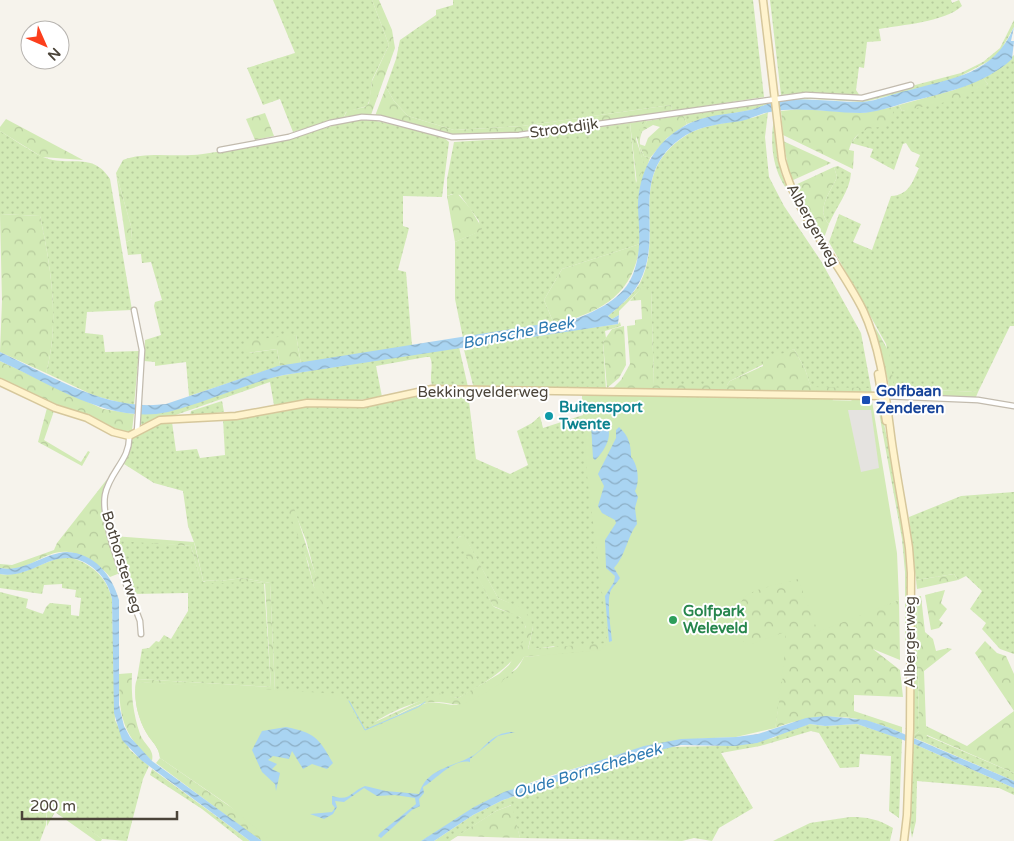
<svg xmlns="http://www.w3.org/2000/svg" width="1014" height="841" font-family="'Varela Round',sans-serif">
<defs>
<pattern id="grass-dots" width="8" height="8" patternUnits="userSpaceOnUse" patternTransform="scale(1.25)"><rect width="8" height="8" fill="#d2eab5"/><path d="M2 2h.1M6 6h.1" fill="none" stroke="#b6ca9c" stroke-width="1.8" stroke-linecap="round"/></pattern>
<pattern id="forest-crowns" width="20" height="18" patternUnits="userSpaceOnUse" patternTransform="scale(1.25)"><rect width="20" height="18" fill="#d2eab5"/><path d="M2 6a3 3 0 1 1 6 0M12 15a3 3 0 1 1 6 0" fill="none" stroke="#b6ca9c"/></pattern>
<pattern id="water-waves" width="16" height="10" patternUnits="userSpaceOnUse" patternTransform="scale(1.25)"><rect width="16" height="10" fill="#a9d4f2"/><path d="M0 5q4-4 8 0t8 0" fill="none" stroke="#8caec5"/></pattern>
</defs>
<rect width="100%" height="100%" fill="#f6f3ec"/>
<g fill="url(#grass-dots)" fill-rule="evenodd">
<polygon points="273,0 372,0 389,45 372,80 370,99 367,106 346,112 344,117 293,132 280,99 263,105 247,68 295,53"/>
<polygon points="453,0 753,0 764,97 672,111 671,105 522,126 454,130 408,116 394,101 386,87 396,59 400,40 436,15 436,10 453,5"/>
<path d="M770 0H951L952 3 959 0 962 6C945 22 901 25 879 29L881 41 867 42 864 68 859 67 856 90 860 96 806 93 781 95Z"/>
<polygon points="1014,20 1014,27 1001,50 991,60 955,79 864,102 812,99 779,101 813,95 862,99 961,73 983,62 1000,48"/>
<path d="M1014 55V326H1010L978 392 910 389 900 395 895 394 886 344 829 242 839 214 861 224 853 242 872 250 891 196C909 195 912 183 919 168L915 166 920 155 911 151 906 143 903 144 894 170 870 157 873 149 851 143 861 131 873 127 893 113V107L899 105 902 111 988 84 983 78 996 71Z"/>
<polygon points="766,102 768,104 751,110 701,119 687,124 683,115"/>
<path d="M768 112 765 137 769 177 784 206 821 261 861 333 871 388H811L805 369 794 349 730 381 727 385H654L651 289H641L619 311V315L612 319 608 316C620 306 632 296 640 283 666 232 624 176 685 136 710 120 742 125 768 112Z"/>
<path d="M775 114 781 173 789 192C772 171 769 141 775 114Z"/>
<path d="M368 119 442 136 449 142 442 197 403 196V226L409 228 398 270 406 272 412 346 301 364 296 335 248 353 277 349 280 366 189 396 186 362 155 366V362L144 361 145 340 161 335 154 306 155 302 162 300 151 262 142 263 141 254 128 255 126 242 132 239 131 226 116 173 123 160C147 151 176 158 203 154 233 150 264 145 293 137 318 131 342 121 368 119Z"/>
<path d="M643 121H647C641 134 636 142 644 156L650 158 640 188V244L562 269 544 300 554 324 463 338 455 299V242L480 231 479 221 460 195 452 194 447 196V179L454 142 516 138 630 123 636 183 643 163 636 134Z"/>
<path d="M0 131C14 139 28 150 43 157 68 168 92 150 110 179L132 310 87 312 85 333 103 335 105 352 139 351 134 406 95 396 46 373C60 322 51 267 40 216L0 214V217Z"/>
<path d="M838 166 851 173C850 191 836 207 829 224 815 209 831 192 837 177L834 167Z"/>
<polygon points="620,322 621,326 605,331 606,338 603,342 606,389 476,387 473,385 463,346 618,324"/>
<path d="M459 347 468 387 419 389 417 388 432 386C429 375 434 366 430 357H426L376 366 382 397C346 404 310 399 274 405L270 382 144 426 140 423 141 414 173 410 260 380 284 375Z"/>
<path d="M429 392 468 393 476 459 510 474 528 465 517 431 532 423 540 416 543 428 583 415 582 395 833 399 775 728 644 746 542 778 504 792 421 841 160 758C159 748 154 744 149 737 139 722 133 701 136 682L275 690 270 583 243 578 220 581 203 580 195 545 188 526 183 491 154 483 124 464 118 473 130 451 132 439 158 422H172L176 451 197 449 200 458 225 455 223 419 315 405 362 406ZM293 508 306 540 318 585 328 606 314 587ZM464 536 498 598 509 603 533 627 528 650 555 646 457 705 375 722C395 709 435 692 458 698 479 687 546 649 521 618 514 611 501 612 493 606L458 537Z"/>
<polygon points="222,401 224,412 190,416 191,411"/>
<polygon points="879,401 893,465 908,549 908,650 905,643 905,572 902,539 878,407"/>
<polygon points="1014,492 1014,654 1000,649 982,629 986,623 970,609 982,591 966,576 958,580 954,574 916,580 909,517 961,496"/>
<polygon points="119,540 191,546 200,578 204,582 241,580 264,583 271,687 137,679 142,649 149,648 156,641 159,642 164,635 171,639 188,611 188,593 132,594 123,567 125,566 117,541"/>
<path d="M69 557C91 563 107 577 112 599L115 720 130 750 149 766 143 779 127 841 102 839 52 803 46 808V825L40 841H0V592L28 599 26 608 43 614 46 607 50 603 71 605V615L79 616 81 598 75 597 76 590 62 588V584L44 585 42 594 0 588V574C25 578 45 558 69 557Z"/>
<polygon points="917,596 919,731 912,737 914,605"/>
<polygon points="810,724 825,726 857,724 902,739 899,818 889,811 891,756 860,754 859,767 840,768 819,733 811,731 760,746 721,753 753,808 719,828 712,841 694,838 682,841 520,838 511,805 496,811 450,841 434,841 473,815 503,800 610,764 668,747 717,746 773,738 791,729"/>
<polygon points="925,735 1014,773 1014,781 924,742"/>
<polygon points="912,743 1014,788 1014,795 999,788 917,781 916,821 912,838 910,826"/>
<polygon points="152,769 250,841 243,841 202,809 150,775"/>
<path d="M850 817C867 817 878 819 893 828L890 841H773L810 823Z"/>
</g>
<g fill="url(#forest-crowns)">
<polygon points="372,0 379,0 392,30 395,48 371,115 344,117 347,111 365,107 369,103 372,81 389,45"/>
<polygon points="983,78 988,84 956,100 902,111 899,105 954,90"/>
<polygon points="386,87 394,101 408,116 454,130 522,126 671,105 672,111 508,134 457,135 375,116"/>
<path d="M893 107V113L883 127C867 127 853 133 849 150L854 151 853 169 783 135 781 111 800 109 863 113Z"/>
<polygon points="265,113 274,136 255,140 246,119"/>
<polygon points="683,115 687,124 667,138 650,158 644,156 639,144 645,146 648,138 660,127 653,125 641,132 647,121"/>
<polygon points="6,119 83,160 42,157 0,131 0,127"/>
<polygon points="643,121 636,139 644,164 637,184 630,123"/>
<polygon points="783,141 831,163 791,181"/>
<path d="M834 167 837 177C831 192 815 209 829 224L824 238 793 186Z"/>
<polygon points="116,173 131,226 132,239 126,242"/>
<polygon points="457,193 470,208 482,228 481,231 455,242 447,196"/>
<path d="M0 214 40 216C51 267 60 322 46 373L0 352 2 301Z"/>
<path d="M640 244C634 295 600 313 554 324L544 300 562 269Z"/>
<polygon points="643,286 651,289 654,385 727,385 730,381 763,366 763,361 794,349 805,369 811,387 871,388 872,394 612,389 621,380 630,364 627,326 635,325 635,320 642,319 641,300 630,301"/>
<polygon points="624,326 626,365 619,378 607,388 603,342 612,329"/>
<polygon points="875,327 889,352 895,394 891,394"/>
<polygon points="296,335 301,364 280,366 277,349 247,353 244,341"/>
<polygon points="0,361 103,409 134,414 132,430 130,432 122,432 52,404 0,379"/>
<polygon points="907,389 910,389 978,392 976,397 900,395"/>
<path d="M852 399 872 401 875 608 899 600 900 660 873 649 900 670 903 697 854 695V711L902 727V733C858 714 820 711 775 728L783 676 756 643 749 645 740 638 741 602C749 589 766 587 781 585Z"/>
<polygon points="47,408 54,411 44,440 81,462 88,451 90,452 82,466 38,442"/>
<path d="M108 478C92 507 110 544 120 573L110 577C104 569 96 565 89 560 49 535 36 576 0 568V564L12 565 54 550 57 543Z"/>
<path d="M294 508C306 541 313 575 329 606L324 609 314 587 308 562 288 510Z"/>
<path d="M464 535 498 598 520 607 529 616 533 627 528 649 607 643 601 650 524 657C514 674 483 698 464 704 455 706 447 702 438 702 417 701 398 714 382 725L375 722 437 693 458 698 499 674 509 665 525 638 526 627 520 617 493 606 457 538Z"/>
<path d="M113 536 194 542 203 580 220 581 243 578 270 583 275 691 136 682 137 679 271 687 265 584C247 577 211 589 200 579L191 546 118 541 125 566 123 567Z"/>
<polygon points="954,574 958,580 917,589 916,580"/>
<polygon points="945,590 941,603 947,609 939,620 943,623 939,628 931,630 925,595"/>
<polygon points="917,596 921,596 925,632 933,639 936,651 948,648 952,649 924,671 926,726 967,746 1014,711 975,653 985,641 997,653 1006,656 1014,674 1014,773 927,735 924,742 912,737 919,731"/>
<path d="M132 673C131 695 133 713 140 734 144 745 155 749 152 761 121 733 119 714 119 674Z"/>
<polygon points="160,758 280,841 262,841 251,834 156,763"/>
<polygon points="50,804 56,804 102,839 101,841 96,841 55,812 47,826 46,808"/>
<polygon points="512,805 520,838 457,836 496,811"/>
</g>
<path fill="#d2eab5" d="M582 395 872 401 897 553 899 600 818 632 798 579C784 584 746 588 741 602 739 609 740 619 739 626 739 636 740 641 749 645L785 632V652L775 728 736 737 670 740 542 778 486 800 421 841H271L227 804 160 758C159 748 154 744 149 737 139 722 133 701 136 682L343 694 365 732C385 724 402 710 423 704 436 700 445 705 457 705 468 705 506 681 513 673 518 668 521 663 524 657L601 650 607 643V631L587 475Z"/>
<polygon fill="#e5e3e0" points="848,410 871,410 879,468 861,472"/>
<g fill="url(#water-waves)">
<path d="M1014 27 1011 41H1014L1012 59C984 85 944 93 908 102 893 106 876 113 860 113 831 113 799 106 770 112 760 113 751 119 741 121 722 124 703 125 686 135 623 175 667 232 639 283 632 296 620 306 608 316L612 319 619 315 618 324 284 375C244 384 207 402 168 412 110 425 51 384 0 361V352C52 376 107 412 166 404L278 366 575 319C597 311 624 298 633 274 642 251 639 231 638 207 638 169 659 135 695 121 712 114 732 114 750 110 760 108 769 102 779 101 807 97 834 102 862 102 877 101 895 93 910 90 955 77 993 75 1014 27Z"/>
<path d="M599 419C618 428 606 450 595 460L593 458 591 425Z"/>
<path d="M619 427C629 436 631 445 631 457 638 464 640 482 635 491L638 497 635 508 637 524C627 537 626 555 614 568L620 578C617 583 614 585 611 590 606 600 611 629 612 641L609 642 605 596 614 582 615 576 606 568 605 540 616 523 615 520 602 513 598 506 604 486 598 474 616 438V430Z"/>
<path d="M67 552C94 553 112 575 119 600V705L124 726 130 737 152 761 262 841H250L141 760 122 740 114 713 112 599C109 586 103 575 92 567 56 541 35 580 0 574V568C24 573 43 553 67 552Z"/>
<polygon points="826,716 866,720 890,728 1014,781 1014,788 912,743 857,724 825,726 810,724 757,743 735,746 681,745 631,757 503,800 473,815 434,841 421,841 474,807 504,792 644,746 681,739 736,737 758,734 806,718"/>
<path d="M286 727C315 733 318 737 333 763L327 769 312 764 303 769 292 751 289 759 273 756 268 760 277 764 272 769 280 773 276 791 275 784 262 772 252 750 262 731Z"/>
<path d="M510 732H515L498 736 470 759V762C453 758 436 780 423 787L424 793 419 799 420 806 412 810 381 838 378 836 380 833 416 804 415 798 395 795 377 796 364 788 344 802 335 801 337 807 333 814 324 819 310 814 332 812 335 808 332 804V796C351 802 351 791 365 786L386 791 419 794C426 768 454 767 474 755 483 749 489 739 499 735 502 733 506 733 510 732Z"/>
</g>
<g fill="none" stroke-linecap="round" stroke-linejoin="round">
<polyline stroke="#a9d4f2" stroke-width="1" points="349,701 365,730 418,707 425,702"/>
<defs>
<g id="street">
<polyline points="220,150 289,137 330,123 362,117 380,118 452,137 519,135 806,95 862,98 911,85"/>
<polyline points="134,310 142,350 137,432"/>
<polyline points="883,396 978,400 1014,406"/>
<path d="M129 436C131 459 109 472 105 495 100 524 129 591 140 621L141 634"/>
</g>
<g id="secondary">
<path d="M763 0 782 160C797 218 837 258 863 310 882 351 886 399 892 443 897 478 904 513 909 548L911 573 910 729 907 815 904 841"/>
<polyline points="878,374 886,421"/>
<polyline points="0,382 55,408 87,418 113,432 129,436 160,420 236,416 307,403 363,404 432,389 882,396"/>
</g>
</defs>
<use href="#street" stroke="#c2bbae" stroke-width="7"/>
<use href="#secondary" stroke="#d6c79b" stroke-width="9"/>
<use href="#street" stroke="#fff" stroke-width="4.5"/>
<use href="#secondary" stroke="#fff3cd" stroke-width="6"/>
</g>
<rect fill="#1a4fb4" stroke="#fff" stroke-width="2" x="861" y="395" width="10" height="10" rx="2.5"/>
<circle fill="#0f9aa8" stroke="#fff" stroke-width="2" cx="549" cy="416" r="5"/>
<circle fill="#2e9e5b" stroke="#fff" stroke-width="2" cx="673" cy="620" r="5"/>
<g text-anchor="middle" stroke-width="4" stroke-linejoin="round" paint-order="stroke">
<g font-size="15" fill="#4b4439" stroke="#fff">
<text transform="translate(564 128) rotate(-8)" y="5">Strootdijk</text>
<text transform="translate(813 225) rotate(61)" y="5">Albergerweg</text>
<text x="483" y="397">Bekkingvelderweg</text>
<text transform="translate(122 562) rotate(73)" y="5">Bothorsterweg</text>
<text transform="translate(910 642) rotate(-90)" y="5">Albergerweg</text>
</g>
<g font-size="15" font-weight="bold" fill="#164399" stroke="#fff" text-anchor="start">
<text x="876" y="396">Golfbaan<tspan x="876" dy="17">Zenderen</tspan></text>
</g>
<g font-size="15" font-weight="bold" fill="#0d838f" stroke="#fff" text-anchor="start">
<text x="559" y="412">Buitensport<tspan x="559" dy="17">Twente</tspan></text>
</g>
<g font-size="15" font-weight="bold" fill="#27864d" stroke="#fff" text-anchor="start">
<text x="683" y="616">Golfpark<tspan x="683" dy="17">Weleveld</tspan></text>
</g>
<g font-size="16" font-style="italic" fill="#2e7ab2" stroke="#fff">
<text transform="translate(518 332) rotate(-11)" y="6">Bornsche Beek</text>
<text transform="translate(587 770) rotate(-17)" y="6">Oude Bornschebeek</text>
</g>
</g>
<g transform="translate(45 45) rotate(135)"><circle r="24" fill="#ffffff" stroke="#b7b4b0"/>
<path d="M0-4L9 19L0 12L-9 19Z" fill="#fc3f1d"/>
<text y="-8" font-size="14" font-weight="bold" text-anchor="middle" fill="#4b4439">N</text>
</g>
<path d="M22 811v8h155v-8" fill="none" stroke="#4b4439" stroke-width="2.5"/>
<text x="30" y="811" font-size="15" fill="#4b4439" stroke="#ffffff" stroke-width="4" paint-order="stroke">200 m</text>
</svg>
